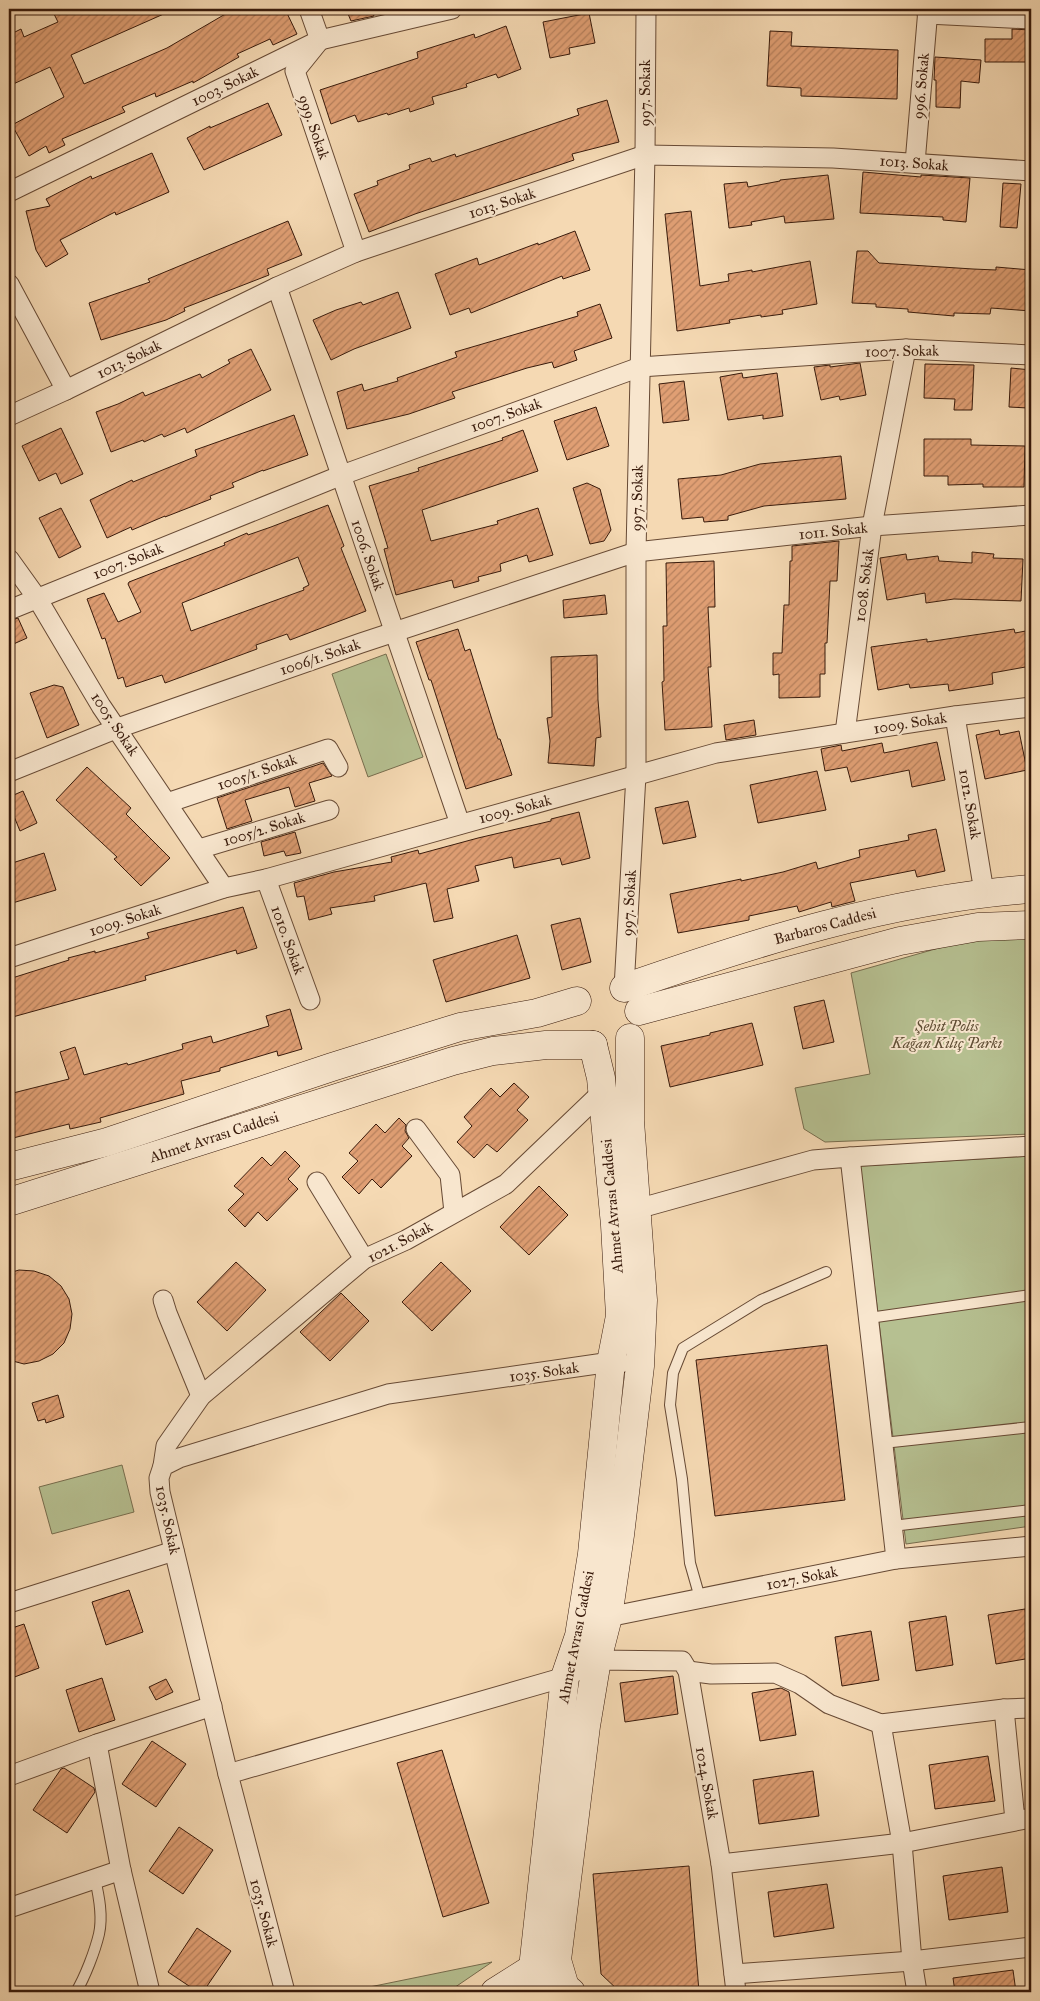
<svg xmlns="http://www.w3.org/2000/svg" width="1040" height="2001" font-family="'IM FELL Great Primer',serif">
<defs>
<pattern id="building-hatch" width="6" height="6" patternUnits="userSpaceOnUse" patternTransform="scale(1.25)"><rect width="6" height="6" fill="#e09f74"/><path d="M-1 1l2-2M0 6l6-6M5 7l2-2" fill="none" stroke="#b7815d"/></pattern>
</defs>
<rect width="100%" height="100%" fill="#f5d9b3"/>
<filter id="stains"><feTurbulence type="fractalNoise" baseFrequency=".004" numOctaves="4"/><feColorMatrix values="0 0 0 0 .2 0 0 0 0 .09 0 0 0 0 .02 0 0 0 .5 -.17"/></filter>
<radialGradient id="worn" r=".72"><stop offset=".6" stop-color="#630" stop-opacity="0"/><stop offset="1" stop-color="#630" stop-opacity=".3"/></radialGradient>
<g fill="#b6c091" stroke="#776d4e">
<polygon points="386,654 423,757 368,777 332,674"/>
<polygon points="1031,936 1031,1134 825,1142 804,1129 795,1088 870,1074 851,973 974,938"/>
<polygon points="1031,1156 1031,1526 906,1544 860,1166"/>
<polygon points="122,1465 134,1512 52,1534 39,1487"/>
<polygon points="492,1962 448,1992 345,1992"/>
</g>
<g fill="url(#building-hatch)" stroke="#381a0b" fill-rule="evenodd">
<polygon points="67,9 175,9 71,55 84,84 167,48 234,9 285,9 297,34 273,45 270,39 237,54 239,57 193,83 193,81 156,97 155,93 122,107 125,112 62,139 65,145 49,153 46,146 29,156 12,125 64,97 50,67 9,86 9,35 21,29 24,37 58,22 54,14"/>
<polygon points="346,9 371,9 374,16 351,21"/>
<polygon points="589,13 595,43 569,48 570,54 550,58 543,22"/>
<polygon points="506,26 521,69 498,78 496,74 466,84 467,87 432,97 434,104 410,112 409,108 388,115 387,113 358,122 355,115 331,124 320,90 418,58 417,52 474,34 475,38"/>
<polygon points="1012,29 1031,30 1030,62 985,62 985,39 1012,39"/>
<polygon points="770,31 792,32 791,46 898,50 897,99 801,96 801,88 767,86"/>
<polygon points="935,57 981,60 979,83 961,81 960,108 936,107 936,80 934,80"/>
<polygon points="607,100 619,142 572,154 574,160 415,214 369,232 354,194 378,185 377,181 410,169 409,165 430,158 432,162 455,154 456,157 579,115 577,109"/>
<polygon points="268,103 282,135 204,170 187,138 210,126 210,128"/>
<polygon points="152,153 169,192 116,215 115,212 60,240 68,254 46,267 36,250 26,211 50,206 46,199 91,176 92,179"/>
<polygon points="863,172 921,177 921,175 970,178 966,222 943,220 943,217 860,213"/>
<polygon points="828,175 834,219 785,223 784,216 751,222 752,225 729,228 724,184 747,182 748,187 780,181 780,180"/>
<polygon points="1003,183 1021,184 1017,228 1000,227"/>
<polygon points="691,211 700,286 729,281 728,274 752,270 752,272 810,261 817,304 782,310 783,314 761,317 761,315 729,320 730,323 677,331 665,214"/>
<polygon points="288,221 302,255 267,269 269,275 184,308 185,311 166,320 101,340 89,303 150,282 148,279"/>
<polygon points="575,231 590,270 563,279 562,276 471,313 469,308 450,315 435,274 477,258 479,265 538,243 538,245"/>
<polygon points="857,251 868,251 879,263 973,269 996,270 996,267 1031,270 1031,311 991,308 990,314 954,313 954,316 908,312 908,309 876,307 876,304 852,303"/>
<polygon points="398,292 411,328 354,349 331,360 313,320 336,310 361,302 363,305"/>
<polygon points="600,304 612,338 574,351 577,360 554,368 552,362 527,368 452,392 455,398 409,414 347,429 337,392 362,384 364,391 398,381 397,378 457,357 455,352 578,316 577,312"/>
<polygon points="251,349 271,390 187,433 185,428 164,437 162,434 144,442 143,440 111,452 96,412 118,404 143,392 145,396 200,374 202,378 230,363 228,360"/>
<polygon points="860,363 866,395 840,400 839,396 821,400 814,367 830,365 830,367"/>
<polygon points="925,364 974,365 972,410 954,410 955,399 924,398"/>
<polygon points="1011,368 1031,370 1028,408 1009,407"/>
<polygon points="742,373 743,378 777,373 783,416 763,419 763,415 728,420 720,377"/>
<polygon points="684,381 689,420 663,423 659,384"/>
<polygon points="596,407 609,446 567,460 554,421"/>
<polygon points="294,415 308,455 263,471 263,470 232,483 234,487 210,496 211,499 165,517 165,516 132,530 131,527 107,538 90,500 132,480 133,482 197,456 195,450"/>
<polygon points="61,428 83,474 61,484 56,473 39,481 22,446"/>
<polygon points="523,430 538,471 422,510 431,541 498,524 497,521 538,508 553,555 529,562 527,555 500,564 501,571 478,577 479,581 454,588 452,580 396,595 384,549 388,548 369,486 419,471 418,468 503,440 502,438"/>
<polygon points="924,439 971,439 971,445 1025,446 1024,487 983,487 983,484 948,485 948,476 924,476"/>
<polygon points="841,456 846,499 764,506 728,516 728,520 704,522 703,517 682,519 678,479 721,475 760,464"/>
<polygon points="587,483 600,489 611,530 604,541 590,544 573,488"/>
<path d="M328 505 344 546 341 548 366 611 290 640 287 634 256 645 257 649 165 683 162 675 126 687 123 677 118 679 105 638 102 639 87 599 104 593 118 622 141 612 128 584 129 582 225 545 224 543 247 533 248 535 271 527ZM298 557 309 585 303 588 304 590 191 631 182 603Z"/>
<polygon points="61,508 81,547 59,558 39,518"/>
<polygon points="839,541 837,581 830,581 827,643 825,643 825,674 820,674 820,697 779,698 779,674 773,675 773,653 782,653 784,605 789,605 790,561 792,561 792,546"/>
<polygon points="972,552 994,554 993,558 1023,559 1021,601 954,599 926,603 925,593 887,600 880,558 906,554 907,560 938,556 939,561 972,563"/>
<polygon points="714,561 715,607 708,607 711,667 708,667 712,727 665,730 662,682 664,681 663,626 667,626 666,563"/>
<polygon points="605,595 607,614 564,618 563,600"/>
<polygon points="18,618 27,638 9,646 9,621"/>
<polygon points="458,629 465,651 470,649 498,739 500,739 512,775 466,789 431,680 429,680 416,642"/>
<polygon points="1014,629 1015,633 1031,630 1031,666 992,673 993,684 949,691 948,684 910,688 909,684 878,690 871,647 927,639 927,642"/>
<polygon points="597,655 598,700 601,737 596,738 594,766 548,763 550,741 547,718 552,717 551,657"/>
<polygon points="54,685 63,687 79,725 47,738 30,693"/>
<polygon points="754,720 756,735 726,740 724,725"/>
<polygon points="999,730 1000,735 1019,731 1027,770 985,779 976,735"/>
<polygon points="937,742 945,780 912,787 909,770 851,782 847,767 825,771 821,749 841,745 842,751 882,743 884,753"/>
<polygon points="323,763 332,776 309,783 315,801 295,807 289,787 245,800 252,821 227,829 217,798"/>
<polygon points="87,767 131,808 126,814 170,858 141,886 114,859 117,857 56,800"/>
<polygon points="817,771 826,810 758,823 750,785"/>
<polygon points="23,791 37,823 20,831 9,804 9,797"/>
<polygon points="688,801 696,837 663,844 655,808"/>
<polygon points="579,812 590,858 562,865 560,858 514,868 512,857 475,866 479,881 447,889 453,918 434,922 426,883 374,896 375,901 330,908 332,914 309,920 304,896 297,897 294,883 334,872 392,862 391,857 418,850 419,854 478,838 551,821 551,819"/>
<polygon points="936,829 945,871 917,877 915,870 850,883 855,901 832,907 831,902 799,912 797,906 749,916 749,920 678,933 670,894 741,879 741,881 783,872 816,862 818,869 860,857 859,850 909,840 908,835"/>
<polygon points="295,832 301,853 286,856 284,851 264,856 261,842"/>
<polygon points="44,853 56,890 9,904 9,864"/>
<polygon points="243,907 257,948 237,954 236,950 145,976 146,980 9,1018 9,979 69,960 68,958 95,951 95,953 149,938 147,933"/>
<polygon points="580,918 591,962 562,970 551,925"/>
<polygon points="517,935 530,978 446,1002 433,960"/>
<polygon points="824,1000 834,1042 803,1049 794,1007"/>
<polygon points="290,1009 302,1049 278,1056 277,1051 220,1068 220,1071 181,1081 184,1094 100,1118 101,1122 70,1129 69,1124 9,1139 9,1094 69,1079 60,1052 75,1047 84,1075 127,1063 128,1065 183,1049 182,1044 211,1036 213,1043 269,1026 266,1016"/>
<polygon points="752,1023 763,1065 670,1087 661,1046 710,1035 710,1033"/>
<polygon points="514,1083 529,1097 517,1110 528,1120 497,1152 487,1144 474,1158 457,1142 472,1126 464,1117 491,1088 500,1097"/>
<polygon points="399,1118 406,1125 405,1131 409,1138 402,1146 412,1156 381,1188 372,1179 359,1194 342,1177 358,1161 349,1153 376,1124 385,1133"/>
<polygon points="285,1151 300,1166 288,1179 298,1189 267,1221 258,1212 245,1227 228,1210 244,1194 234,1186 262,1157 271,1166"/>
<polygon points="539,1186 568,1215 529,1255 500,1227"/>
<polygon points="236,1262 266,1290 227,1331 197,1302"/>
<polygon points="441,1262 471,1291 432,1331 402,1302"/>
<polygon points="19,1270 34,1271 49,1276 61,1286 69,1299 72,1314 70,1329 64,1343 53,1354 39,1361 24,1364 9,1360 9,1273"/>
<polygon points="341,1293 369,1321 330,1361 300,1332"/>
<polygon points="827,1345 845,1500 715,1516 696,1360"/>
<polygon points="58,1395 64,1417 46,1423 45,1419 38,1421 32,1403"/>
<polygon points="129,1590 143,1632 106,1645 92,1602"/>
<polygon points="1025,1609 1031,1658 996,1664 988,1615"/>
<polygon points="946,1616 953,1665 916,1671 909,1622"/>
<polygon points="24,1624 39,1668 9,1679 9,1629"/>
<polygon points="871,1631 879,1680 842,1686 835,1637"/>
<polygon points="673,1676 678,1714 625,1722 620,1683"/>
<polygon points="102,1678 115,1720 79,1732 66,1690"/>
<polygon points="166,1679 173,1692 156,1700 149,1687"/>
<polygon points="781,1688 789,1692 796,1735 760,1741 752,1693"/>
<polygon points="152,1741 186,1764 156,1807 122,1784"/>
<polygon points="442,1750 489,1903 443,1917 397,1763"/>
<polygon points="988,1756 995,1801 935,1809 929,1765"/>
<polygon points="64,1768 94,1788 95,1792 67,1833 33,1810 61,1769"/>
<polygon points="813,1771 819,1816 759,1824 753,1780"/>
<polygon points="179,1827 213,1850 183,1894 149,1871"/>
<polygon points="689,1866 699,1992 620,1992 601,1974 593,1874"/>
<polygon points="1002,1867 1008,1912 949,1920 943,1876"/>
<polygon points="827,1884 834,1928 774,1937 768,1892"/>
<polygon points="197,1928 231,1951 203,1992 198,1992 168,1972"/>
<polygon points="1013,1970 1016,1992 955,1992 953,1978"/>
</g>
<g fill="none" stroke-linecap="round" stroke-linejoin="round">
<defs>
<g id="lane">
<polyline points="869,1318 1031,1295"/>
<polyline points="883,1443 1031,1427"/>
<polyline points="892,1526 1031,1510"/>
<polyline points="700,1598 690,1563 682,1479 670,1405 673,1373 683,1348 761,1300 826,1272"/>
<path d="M76 1992C85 1977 95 1951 99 1934 103 1916 99 1896 95 1879"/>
</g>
<g id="street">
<polyline points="309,9 320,40 295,71 356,252"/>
<polyline points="927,14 1031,19"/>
<polyline points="915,163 928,9"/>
<polyline points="9,192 320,40 452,9"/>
<polyline points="9,284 66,390"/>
<polyline points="277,287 460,824"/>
<polyline points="9,416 66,390 277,287 356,252 645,155 833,158 1031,171"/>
<polyline points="9,559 37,598 101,706 224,888"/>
<polyline points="9,610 342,475 640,367 906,349 1031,355"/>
<polyline points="955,716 984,892"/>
<polyline points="845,733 872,526 906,349"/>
<polyline points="9,772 118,728 361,643 636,552 872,526 1031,515"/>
<polyline points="167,803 328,749 338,767"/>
<polyline points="199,849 329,810"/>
<polyline points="266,879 310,1000"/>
<polyline points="9,958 224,888 266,879 716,753 955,716 1031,707"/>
<polyline points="624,988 636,775 636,552 645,155 646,9"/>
<polyline points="416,1129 450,1175 454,1212"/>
<polyline points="850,1157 1031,1146"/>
<polyline points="317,1182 364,1259"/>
<polyline points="637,1209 813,1160 850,1157 896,1559"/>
<polyline points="163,1300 167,1313 201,1396"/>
<polyline points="163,1466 166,1446 201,1396 364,1259 406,1240 506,1184 601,1093"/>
<polyline points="9,1603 174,1551"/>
<polyline points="600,1622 608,1617 896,1559 1031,1546"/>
<polyline points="688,1671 711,1674 775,1673 800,1684 829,1704 881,1724 1004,1709 1031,1708"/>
<polyline points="1004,1709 1015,1820"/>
<polyline points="881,1724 902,1843 912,1961 917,1992"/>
<polyline points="97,1744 121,1870 150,1992"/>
<polyline points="228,1774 565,1677 597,1660 682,1661 688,1671 721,1864 736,1992"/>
<polyline points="9,1776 97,1744 212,1706"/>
<polyline points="721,1864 902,1843 1031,1818"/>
<polyline points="9,1908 121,1870"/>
<polyline points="734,1974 912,1961 1031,1947"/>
<polyline points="285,1992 228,1774 160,1492 159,1478 163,1466 179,1458 388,1394 611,1362 621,1363"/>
</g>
<g id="secondary">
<path d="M624 988C756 942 891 899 1031 889"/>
<polyline points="639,1011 900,941 978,927 1031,925"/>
<polyline points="9,1167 107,1142 332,1067 460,1027 537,1013 577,1001"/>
<polyline points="9,1202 453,1061 493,1051 546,1045 593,1045"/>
<polyline points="495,1992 533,1968 548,1963"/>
<polyline points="538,1992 533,1968 565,1677 579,1636 592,1554 611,1362 620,1316 615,1225 601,1078 593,1045"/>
<polyline points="571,1992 565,1987 557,1960 586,1726 597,1660 608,1617 620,1535 640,1366 643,1300 630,1121 630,1038"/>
</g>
</defs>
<use href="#lane" stroke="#674a35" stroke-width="12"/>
<use href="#street" stroke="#674a35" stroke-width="21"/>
<use href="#secondary" stroke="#381a0b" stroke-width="29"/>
<use href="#lane" stroke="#f8e6ce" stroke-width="10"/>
<use href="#street" stroke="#f8e6ce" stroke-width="19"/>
<use href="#secondary" stroke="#f8e6ce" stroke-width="28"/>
</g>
<g text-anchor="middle" stroke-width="4" stroke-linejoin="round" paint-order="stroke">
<g font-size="15" fill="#381a0b" stroke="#f8e6ce">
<text transform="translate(225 86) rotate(-26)" y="5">1003. Sokak</text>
<text transform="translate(921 86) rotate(-85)" y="5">996. Sokak</text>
<text transform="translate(645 93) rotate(-90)" y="5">997. Sokak</text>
<text transform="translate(314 127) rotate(71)" y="5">999. Sokak</text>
<text transform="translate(914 163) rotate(4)" y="5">1013. Sokak</text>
<text transform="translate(502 203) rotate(-18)" y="5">1013. Sokak</text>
<text transform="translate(902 351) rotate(-1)" y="5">1007. Sokak</text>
<text transform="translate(129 359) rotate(-26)" y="5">1013. Sokak</text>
<text transform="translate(506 415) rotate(-20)" y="5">1007. Sokak</text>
<text transform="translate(637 498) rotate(-89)" y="5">997. Sokak</text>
<text transform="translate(833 531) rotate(-6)" y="5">1011. Sokak</text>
<text transform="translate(368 555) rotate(71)" y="5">1006. Sokak</text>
<text transform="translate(128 561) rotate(-22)" y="5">1007. Sokak</text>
<text transform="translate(864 585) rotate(-83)" y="5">1008. Sokak</text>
<text transform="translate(320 657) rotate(-19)" y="5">1006/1. Sokak</text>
<text transform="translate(910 723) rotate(-9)" y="5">1009. Sokak</text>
<text transform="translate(115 724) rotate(56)" y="5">1005. Sokak</text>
<text transform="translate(257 772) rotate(-19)" y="5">1005/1. Sokak</text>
<text transform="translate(970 804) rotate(80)" y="5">1012. Sokak</text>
<text transform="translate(515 809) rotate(-15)" y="5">1009. Sokak</text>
<text transform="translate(264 829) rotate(-17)" y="5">1005/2. Sokak</text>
<text transform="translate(629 903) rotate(-87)" y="5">997. Sokak</text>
<text transform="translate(125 920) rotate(-18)" y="5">1009. Sokak</text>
<text transform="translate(825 926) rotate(-15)" y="5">Barbaros Caddesi</text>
<text transform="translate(288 940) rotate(70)" y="5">1010. Sokak</text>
<text transform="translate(214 1137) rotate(-18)" y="5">Ahmet Avrası Caddesi</text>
<text transform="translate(612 1206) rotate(-95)" y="5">Ahmet Avrası Caddesi</text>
<text transform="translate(400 1242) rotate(-28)" y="5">1021. Sokak</text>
<text transform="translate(544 1372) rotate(-8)" y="5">1035. Sokak</text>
<text transform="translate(168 1520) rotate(78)" y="5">1035. Sokak</text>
<text transform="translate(802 1578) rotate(-11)" y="5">1027. Sokak</text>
<text transform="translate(576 1637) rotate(-79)" y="5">Ahmet Avrası Caddesi</text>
<text transform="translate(707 1783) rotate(80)" y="5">1024. Sokak</text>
<text transform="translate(264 1913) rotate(75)" y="5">1035. Sokak</text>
</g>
<g font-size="15" font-style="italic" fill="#5e4c33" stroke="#f8e6ce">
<text x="947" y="1031">Şehit Polis<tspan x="947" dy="17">Kağan Kılıç Parkı</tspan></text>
</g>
</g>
<rect width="1040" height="2001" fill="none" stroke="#f5d9b3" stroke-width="30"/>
<rect x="10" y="10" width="1020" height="1981" fill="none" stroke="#381a0b" stroke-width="2.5"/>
<rect x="15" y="15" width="1010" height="1971" fill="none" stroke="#381a0b"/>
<rect width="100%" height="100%" filter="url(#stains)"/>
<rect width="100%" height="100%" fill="url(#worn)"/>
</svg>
